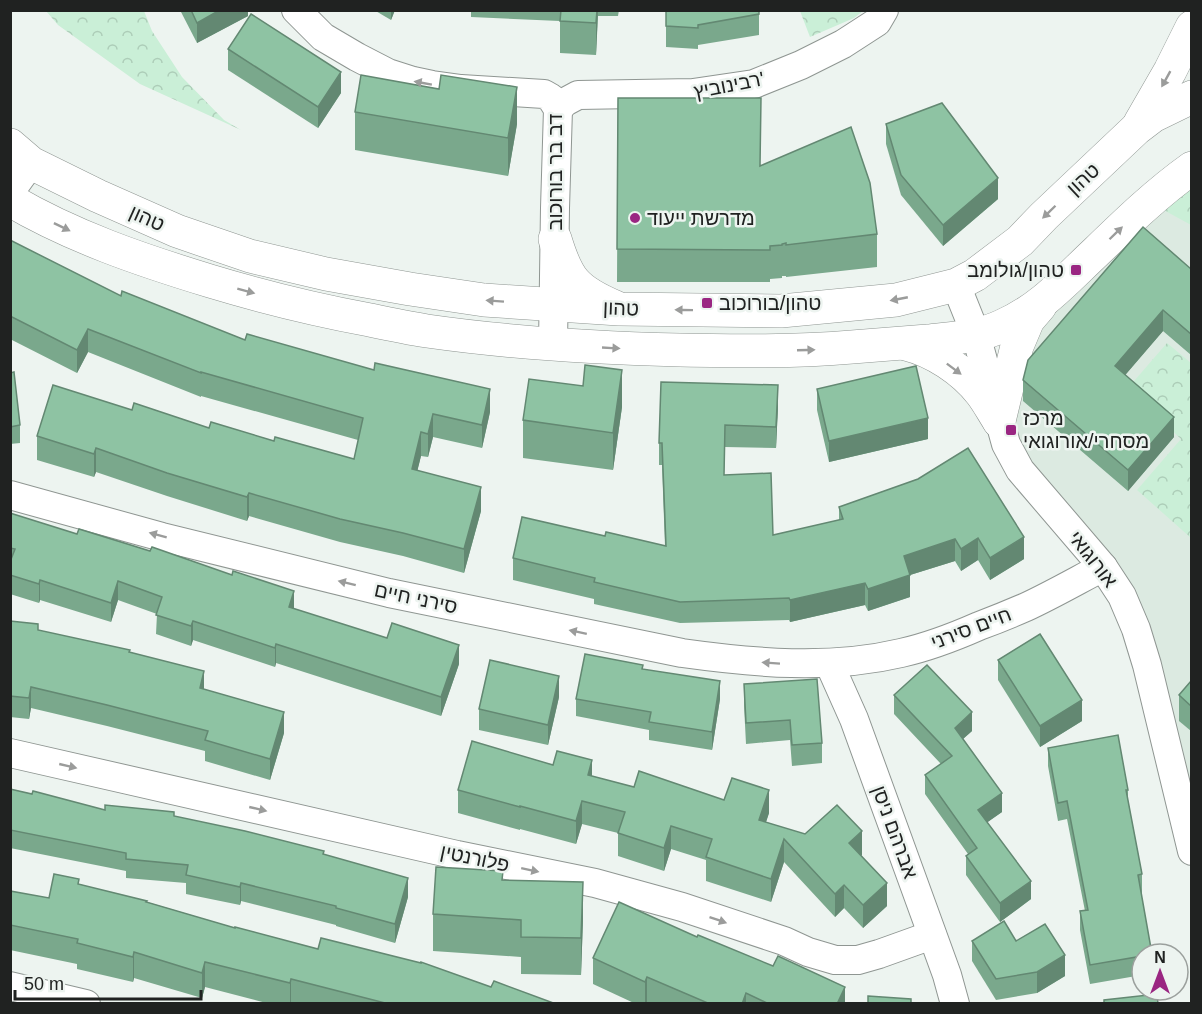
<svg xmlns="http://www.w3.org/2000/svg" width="1202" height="1014" font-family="Arial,Heebo,sans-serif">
<defs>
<pattern id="park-crowns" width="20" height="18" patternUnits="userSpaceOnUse" patternTransform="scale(1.5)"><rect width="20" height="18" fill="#caefd7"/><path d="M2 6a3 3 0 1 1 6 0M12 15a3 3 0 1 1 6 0" fill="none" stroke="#adcdb8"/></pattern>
</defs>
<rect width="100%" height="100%" fill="#edf4f0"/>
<polygon fill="#dceae1" points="1191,168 1191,850 1136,629 1020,470 1009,373 1017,346"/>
<g fill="url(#park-crowns)">
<polygon points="46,11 144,11 152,31 182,77 224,120 241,130 140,84 58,25"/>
<polygon points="800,11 863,11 854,18 810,37"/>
<polygon points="1191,185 1191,225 1160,208"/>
<polygon points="1167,343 1191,363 1191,538 1137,490 1181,439 1128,388"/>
</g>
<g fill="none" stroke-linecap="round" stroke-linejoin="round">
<defs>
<g id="minor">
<polyline points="296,10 323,37 357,57 388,73 413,81 432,85 461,89 544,94 551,98 558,109 555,208 553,345"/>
<polyline points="558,109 565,102 578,95 693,93 754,84 801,65 843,44 877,22 884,10"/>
<polyline points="10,192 31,163"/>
<polyline points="956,285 976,335 1006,444 1020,470 1103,567 1122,596 1136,629 1147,665 1192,851"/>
<path d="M10 495 162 537 389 593 682 653C754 663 829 670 901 653 928 647 954 637 979 626 995 620 1010 614 1026 607 1052 595 1078 580 1103 567"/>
<polyline points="829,663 854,719 947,975 955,1004"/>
<polyline points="10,753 457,855 595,883 682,907 784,941 808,952 835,960 858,960 879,954 932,935"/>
<polyline points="10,986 86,1004"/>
</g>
<g id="major">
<polyline points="1140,123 1170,71 1192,27"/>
<polyline points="10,145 31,163 98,196 177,231 250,256 326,274 410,289 484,300 619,309 781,311 896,300 956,285 975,275 1020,241 1044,216 1136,129 1153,116 1192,97"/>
<path d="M10 200C73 237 141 260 210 281 263 297 316 310 370 320 389 324 408 328 427 331 511 343 595 348 680 350 737 351 794 352 852 347 877 345 902 343 928 341 953 338 979 337 1002 326 1041 309 1066 280 1096 252 1127 222 1157 193 1192 168"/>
<path d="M555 239C567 279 575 290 615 307"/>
<path d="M906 344C934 351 963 370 981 393 988 402 993 412 999 421"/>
<polyline points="999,421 1017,346 1028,320 1040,306"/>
</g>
</defs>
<use href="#minor" stroke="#8f9692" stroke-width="30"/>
<use href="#major" stroke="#8f9692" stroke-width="34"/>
<use href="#minor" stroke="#fff" stroke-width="28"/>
<use href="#major" stroke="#fff" stroke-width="33"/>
</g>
<g fill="#7aa88c">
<polygon points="180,10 248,10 248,16 197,43"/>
<polygon points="374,10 395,10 391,20"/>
<polygon points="471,10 619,10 618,16 598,16 596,55 560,53 560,21 471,17"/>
<polygon points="666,10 759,14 759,35 698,45 698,49 666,47"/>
<polygon points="228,49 341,93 318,128 228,70"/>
<polygon points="618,98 760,166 877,234 877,267 786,277 786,276 782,276 782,278 770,279 770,282 617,282"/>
<polygon points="355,112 517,124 508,176 355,150"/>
<polygon points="886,124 998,199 943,246 901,195 886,144"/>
<polygon points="10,240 121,296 245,340 490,412 482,448 433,437 428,457 421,456 417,471 481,511 464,573 403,556 340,542 249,516 247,521 167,496 96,472 94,477 37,460 37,436 132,410 209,428 274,441 354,459 358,440 201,396 201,397 88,352 77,373 10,339"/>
<polygon points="1191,269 1191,355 1163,331 1125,375 1174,437 1128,491 1023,401 1023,380"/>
<polygon points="10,373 20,425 20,443 10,444"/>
<polygon points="583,386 622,407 613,470 523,458 523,420"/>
<polygon points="817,389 928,439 829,462 817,410"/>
<polygon points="778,406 776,448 725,447 724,475 773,535 839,520 839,507 918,479 1024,559 990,580 978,560 961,571 955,561 910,575 910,597 868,611 865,605 790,622 789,620 680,623 594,604 594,599 513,580 513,558 605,536 665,546 662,465 659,465 659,443"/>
<polygon points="10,513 459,664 441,716 276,663 275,667 193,640 191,646 156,634 157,614 118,600 111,622 40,600 39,603 10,594"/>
<polygon points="10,621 38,630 130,653 204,689 284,733 270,780 205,761 205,751 107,726 31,708 29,719 10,717"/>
<polygon points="998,660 1082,721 1040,747 998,680"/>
<polygon points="643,669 720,699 712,750 649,740 649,730 576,716 576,699"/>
<polygon points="1191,681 1191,731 1179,721 1179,695"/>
<polygon points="744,684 822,743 822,763 792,766 790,740 746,744 744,705"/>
<polygon points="894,695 972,731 963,739 1002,812 987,822 1031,899 1000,922 966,875 966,856 968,854 925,794 925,775 941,764 894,714"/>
<polygon points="559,697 548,745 479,730 479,709"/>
<polygon points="1048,748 1128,790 1128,800 1142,874 1142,975 1090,984 1080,930 1080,911 1085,911 1067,819 1058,821 1048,766"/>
<polygon points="553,765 592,776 634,787 724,800 769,813 766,822 862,855 861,855 887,906 863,928 844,908 835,917 784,862 771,902 706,881 706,860 671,849 664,871 618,856 618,833 582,824 576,844 520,829 520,830 458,813 458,790"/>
<polygon points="10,789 105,810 174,816 324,854 408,897 395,943 336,926 336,925 241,901 240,905 186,894 186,883 126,878 126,871 10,848"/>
<polygon points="503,880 583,919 581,975 521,974 521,957 433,951 433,914"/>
<polygon points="79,884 147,902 235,928 318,949 491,987 556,1004 270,1004 205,987 202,998 134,978 133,982 77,969 77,964 10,950 10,891 49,898"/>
<polygon points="972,941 1016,941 1065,976 1037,993 996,1000 972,961"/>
<polygon points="593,958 845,1004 636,1004 593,984"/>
</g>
<g fill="#638872">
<polygon points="220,10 248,10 248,16 197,43 197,23"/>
<polygon points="391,10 395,10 391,20"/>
<polygon points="597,10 598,10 596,55 596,23"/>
<polygon points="341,72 341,93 318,128 318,107"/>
<polygon points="517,87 517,124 508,176 508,138"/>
<polygon points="998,178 998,199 943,246 943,225"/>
<polygon points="1163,310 1163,331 1115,387 1115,366"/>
<polygon points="88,329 88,352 77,373 77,350"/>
<polygon points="622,370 622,407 613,470 613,433"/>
<polygon points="778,385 778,406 776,448 776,427"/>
<polygon points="490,389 490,412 482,448 482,425"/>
<polygon points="433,414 433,437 428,457 428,434"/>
<polygon points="1174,417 1174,437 1128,491 1128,470"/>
<polygon points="928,418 928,439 829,462 829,441"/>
<polygon points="421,432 421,456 412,493 412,469"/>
<polygon points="96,448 96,472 94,477 94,454"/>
<polygon points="481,487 481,511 464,573 464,549"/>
<polygon points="249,493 249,516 247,521 247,497"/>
<polygon points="1024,537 1024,559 990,580 990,558"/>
<polygon points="978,538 978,560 961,571 961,549"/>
<polygon points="955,539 955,561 910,575 910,597 868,611 868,589 904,556"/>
<polygon points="40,580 40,600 39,603 39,584"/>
<polygon points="118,581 118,600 111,622 111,603"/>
<polygon points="865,583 865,605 790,622 790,600"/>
<polygon points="294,591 294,610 289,607"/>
<polygon points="193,621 193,640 191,646 191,626"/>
<polygon points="276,644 276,663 275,667 275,648"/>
<polygon points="459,645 459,664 441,716 441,697"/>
<polygon points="204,671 204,692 200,688"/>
<polygon points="559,676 559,697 548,745 548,725"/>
<polygon points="720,681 720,699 712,750 712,732"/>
<polygon points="31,687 31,708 29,719 29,698"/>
<polygon points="1082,700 1082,721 1040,747 1040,726"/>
<polygon points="284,712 284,733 270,780 270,759"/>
<polygon points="972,712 972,731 955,746 955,728"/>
<polygon points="592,760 592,783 588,775"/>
<polygon points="769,790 769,813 759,843 759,820"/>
<polygon points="1002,793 1002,812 978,829 978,810"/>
<polygon points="582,801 582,824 576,844 576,821"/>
<polygon points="671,826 671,849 664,871 664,848"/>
<polygon points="862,831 862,855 849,866 849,843"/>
<polygon points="784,839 784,862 771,902 771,879"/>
<polygon points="408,878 408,897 395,943 395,924"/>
<polygon points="1031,881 1031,899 1000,922 1000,903"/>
<polygon points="583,882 583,919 581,975 581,938"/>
<polygon points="241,883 241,901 240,905 240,887"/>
<polygon points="887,883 887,906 863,928 863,905"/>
<polygon points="844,885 844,908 835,917 835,894"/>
<polygon points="134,952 134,978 133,982 133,957"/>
<polygon points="1065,955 1065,976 1037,993 1037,972"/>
<polygon points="205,962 205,987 202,998 202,973"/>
<polygon points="647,977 647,1003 645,1004 645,982"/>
<polygon points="291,979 291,1004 290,1004 290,983"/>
<polygon points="845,987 845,1004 837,1004"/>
<polygon points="746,993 746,1004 742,1004"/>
</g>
<g fill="#8ec3a3" stroke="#638872" stroke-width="1.5">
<polygon points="191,10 220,10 197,23"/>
<polygon points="561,10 597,10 596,23 560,21"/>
<polygon points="666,10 759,10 759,14 698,25 698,28 666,26"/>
<polygon points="251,14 341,72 318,107 228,49"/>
<polygon points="361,75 439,89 441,75 517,87 508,138 355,112"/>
<polygon points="618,98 761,98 760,166 851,127 870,183 877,234 786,245 786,243 782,244 782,245 770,246 770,250 617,249"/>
<polygon points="942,103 998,178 943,225 901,175 886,124"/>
<polygon points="1143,227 1191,269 1191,334 1163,310 1115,366 1174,417 1128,470 1023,380 1028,360"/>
<polygon points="10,240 121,296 122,291 245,340 247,334 374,370 375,363 490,389 482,425 433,414 428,434 421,432 412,469 481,487 464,549 403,533 340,519 249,493 247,497 167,473 96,448 94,454 37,436 53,385 132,410 134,403 209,428 211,422 274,441 275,437 354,459 363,418 201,372 201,373 88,329 77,350 10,316"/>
<polygon points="585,365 622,370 613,433 523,420 529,379 583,386"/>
<polygon points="916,366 928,418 829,441 817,389"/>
<polygon points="14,372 20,425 10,427 10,373"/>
<polygon points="661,382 778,385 776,427 725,425 724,475 771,473 773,535 843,519 839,507 918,479 968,448 1024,537 990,558 978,538 961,549 955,539 904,556 910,575 868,589 865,583 790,600 789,598 680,602 594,582 595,578 513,558 522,517 605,536 606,532 666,546 662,443 659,443"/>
<polygon points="10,513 77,534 79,529 150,551 152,547 232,575 233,571 294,591 289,607 387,638 392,623 459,645 441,697 276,644 275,648 193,621 191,626 156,615 162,597 118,581 111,603 40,580 39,584 10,575 10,562 15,549 10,548"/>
<polygon points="10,621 38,624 38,630 130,650 129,652 204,671 200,688 284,712 270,759 205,740 208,731 107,705 31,687 29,698 10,696"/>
<polygon points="1040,634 1082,700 1040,726 998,660"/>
<polygon points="585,654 643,665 642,669 720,681 712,732 649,722 651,712 576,699"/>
<polygon points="490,660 559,676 548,725 479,709"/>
<polygon points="927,665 972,712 955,728 1002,793 978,810 1031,881 1000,903 966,856 977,848 925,775 952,756 894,695"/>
<polygon points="817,679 822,743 792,745 790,720 746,723 744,684"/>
<polygon points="1191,681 1191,706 1179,695"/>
<polygon points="1118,735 1128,790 1126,790 1142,874 1138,875 1152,954 1142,954 1142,956 1090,965 1080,911 1088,910 1067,801 1058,803 1048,748"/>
<polygon points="472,741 553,765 557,751 592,760 588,775 634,787 639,771 724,800 732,778 769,790 759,820 805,834 837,805 862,831 849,843 887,883 863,905 844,885 835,894 784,839 771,879 706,857 712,839 671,826 664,848 618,833 625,812 582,801 576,821 520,806 520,807 458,790"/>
<polygon points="10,789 32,794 33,791 105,810 105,805 174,812 174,816 245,831 324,851 323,854 408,878 395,924 336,908 336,906 241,883 240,887 186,875 188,865 126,859 126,853 10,830"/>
<polygon points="436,867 503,871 502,880 583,882 581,938 521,937 521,920 433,914"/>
<polygon points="54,874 79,879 78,884 147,901 146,902 235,928 235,927 318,949 321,938 421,963 421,962 491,987 494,981 556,1004 389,1004 291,979 290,983 205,962 202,973 134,952 133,957 77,943 78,939 10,925 10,891 49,898"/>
<polygon points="619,902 697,937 698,935 773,966 778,956 845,987 837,1004 769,1004 746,993 742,1004 710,1004 647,977 645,982 593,958"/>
<polygon points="1004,921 1016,941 1045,924 1065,955 1037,972 996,979 972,941"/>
<polygon points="1157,994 1158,1004 1104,1004 1104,1000"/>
<polygon points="868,996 911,999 911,1004 868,1004"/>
</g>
<defs><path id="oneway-solid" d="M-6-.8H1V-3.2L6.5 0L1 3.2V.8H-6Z" transform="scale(1.5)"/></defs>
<g fill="#9b9c9b">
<use href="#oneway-solid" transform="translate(1166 79) rotate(119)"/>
<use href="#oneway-solid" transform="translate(423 83) rotate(-170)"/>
<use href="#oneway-solid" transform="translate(1049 212) rotate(136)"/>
<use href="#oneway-solid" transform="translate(62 227) rotate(26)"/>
<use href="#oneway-solid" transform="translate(1116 233) rotate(-44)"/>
<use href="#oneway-solid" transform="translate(246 291) rotate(15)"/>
<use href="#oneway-solid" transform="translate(899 299) rotate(169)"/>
<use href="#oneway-solid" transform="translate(495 301) rotate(-176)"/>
<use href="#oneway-solid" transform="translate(684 310) rotate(-179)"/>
<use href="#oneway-solid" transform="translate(611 348) rotate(3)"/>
<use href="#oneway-solid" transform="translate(806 350) rotate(-2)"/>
<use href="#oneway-solid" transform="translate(954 369) rotate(37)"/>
<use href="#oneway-solid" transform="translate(158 535) rotate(-165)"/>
<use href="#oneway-solid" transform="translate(347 583) rotate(-166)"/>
<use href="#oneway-solid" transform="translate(578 632) rotate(-168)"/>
<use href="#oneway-solid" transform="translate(771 663) rotate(-176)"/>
<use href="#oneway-solid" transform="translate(68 766) rotate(13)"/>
<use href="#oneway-solid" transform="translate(258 809) rotate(13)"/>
<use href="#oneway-solid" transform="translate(530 870) rotate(12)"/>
<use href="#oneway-solid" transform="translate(718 920) rotate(19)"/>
</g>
<g fill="#9a2682" stroke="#edf4f0" stroke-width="2">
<circle cx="635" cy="218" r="6"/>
<rect x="1070" y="264" width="12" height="12" rx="3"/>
<rect x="701" y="297" width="12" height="12" rx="3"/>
<rect x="1005" y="424" width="12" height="12" rx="3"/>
</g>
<g text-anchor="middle" stroke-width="5" stroke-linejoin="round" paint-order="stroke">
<g font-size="20" fill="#202221" stroke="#edf4f0">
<text transform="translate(729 85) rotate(-11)" y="7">רבינוביץ'</text>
<text transform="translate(555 172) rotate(-90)" y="7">דב בר בורוכוב</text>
<text transform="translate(1083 179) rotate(-43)" y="7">טהון</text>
<text transform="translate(147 218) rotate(24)" y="7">טהון</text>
<text transform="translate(621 308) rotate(2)" y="7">טהון</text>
<text transform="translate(1093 559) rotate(52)" y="7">אורוגואי</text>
<text transform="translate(416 598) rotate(12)" y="7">סירני חיים</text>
<text transform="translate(971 628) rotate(-21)" y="7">חיים סירני</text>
<text transform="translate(895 832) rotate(70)" y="7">אברהם ניסן</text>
<text transform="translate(475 858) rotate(12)" y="7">פלורנטין</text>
</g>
<g font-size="20" fill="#202221" stroke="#edf4f0" text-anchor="start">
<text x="647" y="225">מדרשת ייעוד</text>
<text x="1064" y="277" text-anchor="end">טהון/גולומב</text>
<text x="719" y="310">טהון/בורוכוב</text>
<text x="1023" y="425">מרכז<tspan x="1023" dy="23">מסחרי/אורוגואי</tspan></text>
</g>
</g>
<rect width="1202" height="1014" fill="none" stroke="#202221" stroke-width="24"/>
<g transform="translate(1160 972)"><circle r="28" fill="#edf4f0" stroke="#9ba09d" stroke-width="1.5"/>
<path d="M0-4.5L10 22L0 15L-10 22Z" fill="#9a2682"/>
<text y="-9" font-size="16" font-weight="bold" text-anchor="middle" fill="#202221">N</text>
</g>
<path d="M15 990v9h186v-9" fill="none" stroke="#202221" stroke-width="3"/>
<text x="24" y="990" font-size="18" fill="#202221" stroke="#edf4f0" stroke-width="4.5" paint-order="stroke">50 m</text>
</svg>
